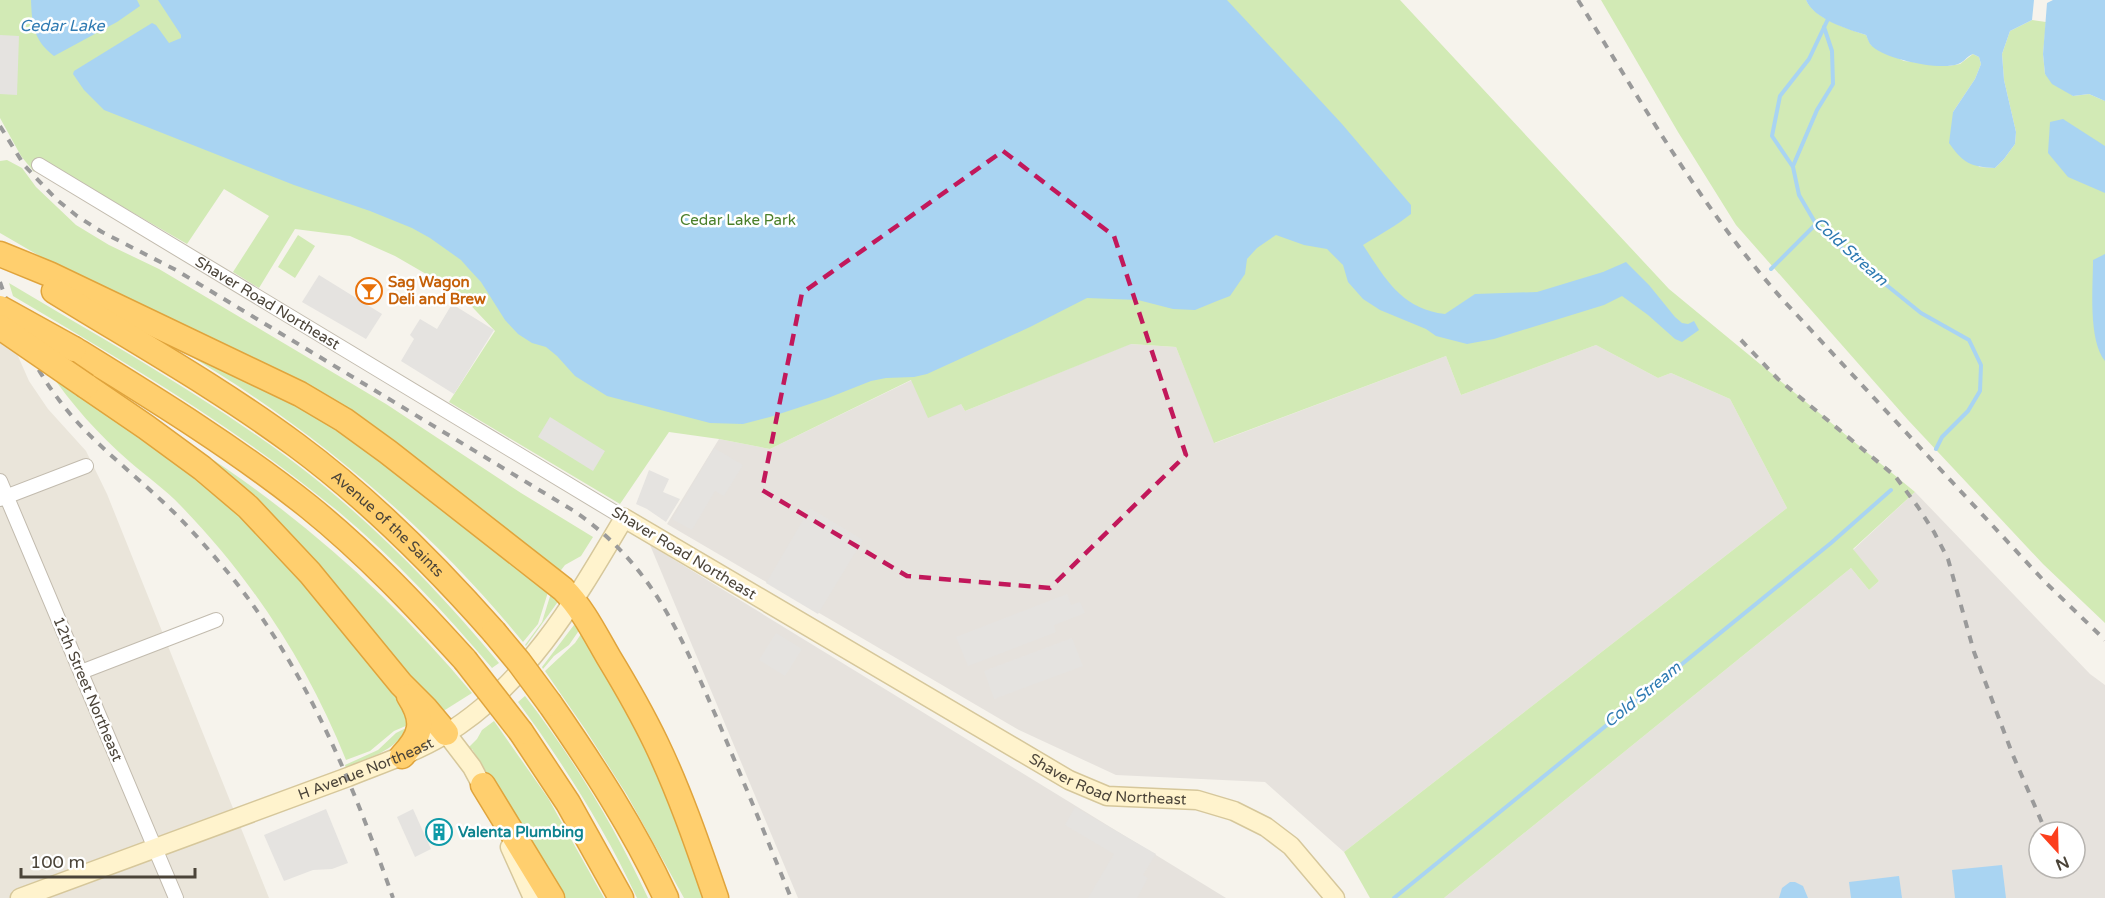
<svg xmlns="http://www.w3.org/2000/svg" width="2105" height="898" font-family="'Varela Round',sans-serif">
<rect width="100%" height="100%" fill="#f6f3ec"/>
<polygon fill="#eae5da" points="0,337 14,347 29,381 48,409 86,451 107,494 269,898 0,898"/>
<g fill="#e6e2dd" fill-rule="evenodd">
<polygon points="1130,344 1176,347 1215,443 1446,356 1461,395 1596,345 1658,378 1671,373 1730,399 1787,508 1344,852 1265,782 1116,775 1019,730 667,524 719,439 770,449 912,380 961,404 965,411"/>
<path d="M1915 492 2090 674 2105 685V898H1444L1851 568 1869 590 1879 581 1853 550ZM2039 832H2075V868H2039Z"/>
<polygon points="650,545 1226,898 798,898"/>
</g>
<g fill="#d2eab5">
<polygon points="0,0 1400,0 1669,289 1915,492 1853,549 1879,581 1869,590 1851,568 1444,898 1370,898 1344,852 1787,508 1730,399 1671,373 1658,378 1596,345 1461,395 1446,356 1214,443 1176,347 1131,344 965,411 961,404 928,418 911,380 770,449 719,439 669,432 620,504 449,402 495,331 459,293 395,256 350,236 295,229 259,288 233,272 269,216 224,189 187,244 42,160 34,172 21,156 0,118"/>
<path d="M1601 0H1806C1814 18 1848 29 1866 35L1871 45 1904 61 1948 66 1960 64 1973 54 1979 57 1981 64 1975 79 1953 112 1979 167 1995 168 2004 159 2015 144 2016 132 2004 80 2002 54 2010 31 2032 20 2046 22 2043 54 2045 74 2073 96 2089 94 2105 101V623L2043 564 1908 420 1736 225 1678 132Z"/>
<polygon points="7,160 22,168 36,187 76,225 109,245 159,269 386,404 521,493 593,537 581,556 565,565 558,574 462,501 0,233 0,161"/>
<polygon points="298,235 315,246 295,278 278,267"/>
<path d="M9 283C103 339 198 392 287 457 366 516 436 587 499 663L492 668C445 613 395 559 339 512 238 429 125 362 13 296Z"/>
<path d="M178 344 343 428 549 589 538 624 523 642C427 524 308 425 177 348Z"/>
<path d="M48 370 166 451 257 528 405 703 408 725 394 731 370 751 346 760C308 665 252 579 181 506 166 490 146 476 130 462 98 434 72 405 48 370Z"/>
<path d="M197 449C300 516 393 598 472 693L437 715 194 453Z"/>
<polygon points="551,593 558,599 557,603 526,646 525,645 542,622"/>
<polygon points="574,625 580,629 569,645 554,656 543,669 542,667"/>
<polygon points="583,631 632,708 709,898 684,898 627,795 585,729 545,671 575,643"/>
<path d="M525 696C573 758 615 827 648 898H637C605 829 563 763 518 702Z"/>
<polygon points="494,721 548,798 604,898 560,898 472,749 469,750 468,748 477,739 482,730"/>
<path d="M404 729H407C395 751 368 758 346 768L345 765 378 750 396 733Z"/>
</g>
<g fill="#e5e3e0">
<polygon points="0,35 19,36 17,95 0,94"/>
<polygon points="319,275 382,314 366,339 302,302"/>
<polygon points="452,304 494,330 454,394 401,361 414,339 410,335 420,319 437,329"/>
<polygon points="550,417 605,451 593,471 538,437"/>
<polygon points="714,448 743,465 724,496 715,491 692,530 672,519"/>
<polygon points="649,470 669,479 663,492 680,499 666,522 647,509 636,504"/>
<polygon points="810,508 863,540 818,614 766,583"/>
<polygon points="1067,594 1071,605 1080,602 1085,613 1054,625 1056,632 968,666 956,637"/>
<polygon points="776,633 802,649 785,676 759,660"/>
<polygon points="1072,638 1083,666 994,699 984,671"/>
<polygon points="1075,807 1156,854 1143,875 1148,878 1137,898 1088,898 1114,854 1065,825"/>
<polygon points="326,809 348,863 332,869 313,870 284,881 264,835"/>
<polygon points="413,809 431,849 415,857 397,817"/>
</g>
<g fill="#a9d4f2">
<path d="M31 0H137L140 6 117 22 54 56C33 40 32 24 31 0Z"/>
<path d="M158 0H1227L1342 124 1411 205V214C1396 226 1379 235 1363 245 1385 278 1401 309 1445 314L1475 294 1537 292 1603 272 1626 262 1649 285 1675 317 1682 323 1688 324 1694 321 1699 330 1682 342 1675 339 1648 315 1622 296 1604 305 1494 339 1467 344 1436 336 1426 329 1380 310 1363 299 1348 282 1343 265 1327 249 1304 245 1276 235 1257 248 1247 259 1245 274 1230 296 1217 301 1195 310 1173 309 1138 300 1087 298 1030 327 927 374 914 377 886 378 871 381 828 398 770 417 743 424 710 423 607 396 575 376 557 356 546 347 532 343 518 334 505 320 481 282 468 268 461 260 430 238 412 228 370 211 294 185 104 110 84 90 73 74 74 71 152 23 156 25 169 43 181 38V35Z"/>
<path d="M1806 0H2034L2032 20 2010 31 2002 54 2004 80 2016 132 2015 144 2004 159 1995 168C1971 167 1963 163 1949 143L1953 112 1975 79 1981 64 1979 57 1973 54C1967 56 1963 63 1958 64 1940 71 1886 59 1873 47 1869 44 1868 39 1866 35 1847 29 1814 19 1806 0Z"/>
<polygon points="2053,0 2105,0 2105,101 2089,94 2073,96 2052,84 2045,74 2043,54 2047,3"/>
<polygon points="2063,119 2105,146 2105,193 2068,177 2048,153 2050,122"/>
<path d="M2105 254V361C2088 340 2093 287 2093 260Z"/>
<polygon points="2002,865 2006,898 1955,898 1952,870"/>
<polygon points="1899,876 1902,898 1851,898 1849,882"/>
<polygon points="1790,882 1795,882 1803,886 1808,898 1779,898 1782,888"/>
</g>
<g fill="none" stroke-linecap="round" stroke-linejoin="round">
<g stroke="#a9d4f2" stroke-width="4">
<polyline points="1828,19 1809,59 1780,96 1772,136 1793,167 1799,195 1816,224 1848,254 1921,313 1969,340 1981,365 1980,391 1968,411 1942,437 1936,449"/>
<polyline points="1793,166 1817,110 1833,84 1832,51 1824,27"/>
<polyline points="1771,269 1816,224"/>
<polyline points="1394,898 1831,543 1891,490"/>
</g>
<defs>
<g id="street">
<path id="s1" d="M39 165 624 518"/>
<polyline points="0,481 176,898"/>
<polyline points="0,499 86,466"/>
<polyline points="81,672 216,620"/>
</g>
<g id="secondary">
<polyline points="446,733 472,767 488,797"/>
<polyline points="510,847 533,898"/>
<path id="s2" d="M20 898 348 777C380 764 414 753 444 735 527 685 576 599 624 518L1069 780 1107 796 1197 800 1234 811 1266 827 1291 846 1335 898"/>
</g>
<g id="highway">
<path d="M0 254 49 274 300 394 344 420 388 452 563 589C583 609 595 634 609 658 626 686 642 714 656 743 680 793 698 846 716 898"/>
<path id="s3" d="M54 291C135 341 219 388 296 445 369 499 434 564 494 632"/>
<path d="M74 349C155 399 235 448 309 507 366 553 416 606 465 660"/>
<polyline points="86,386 146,427 202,468 248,507 310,573 401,684 425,708 446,733"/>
<path d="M550 704C593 766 634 829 666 898"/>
<polyline points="521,732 568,803 621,898"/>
<path d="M402 756C422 735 425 721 409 696"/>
<polyline points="483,785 552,898"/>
</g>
</defs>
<use href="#street" stroke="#c2bbae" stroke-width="16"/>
<use href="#secondary" stroke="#d6c79b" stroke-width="21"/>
<use href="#highway" stroke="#e0a43c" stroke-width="27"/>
<use href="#street" stroke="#fff" stroke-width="14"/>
<use href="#secondary" stroke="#fff3cd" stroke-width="18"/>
<use href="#highway" stroke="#ffcf6e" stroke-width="24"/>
<g stroke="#9a9a9a" stroke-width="4" stroke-dasharray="8 8" stroke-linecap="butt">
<path d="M1578 0C1642 103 1702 209 1783 300L2045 582 2105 640"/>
<path d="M0 126 24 165 56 199 77 216 102 232 176 270 574 511C654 566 681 636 718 721 743 780 767 839 791 898"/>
<path d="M0 282C14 323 32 365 59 400 88 439 127 468 162 501 187 524 209 550 230 575 307 670 353 784 393 898"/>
<polyline points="1741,340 1778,379 1895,476 1918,507 1934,532 1948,559 1974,652 2012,753 2046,832"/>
</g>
<defs>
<g id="highway-bridge">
<polyline points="0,308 74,349"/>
<polyline points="0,327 86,386"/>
<polyline points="494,632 519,662 550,704"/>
<polyline points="465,660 521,732"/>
</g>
</defs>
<use href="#highway-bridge" stroke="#e0a43c" stroke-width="27" stroke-linecap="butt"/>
<use href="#highway-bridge" stroke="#ffcf6e" stroke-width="24"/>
</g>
<path fill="none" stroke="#c2185b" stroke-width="4.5" stroke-dasharray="12 8" stroke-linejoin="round" d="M1003 151 1114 236 1186 455 1050 588 907 576 762 490 802 293Z"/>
<defs>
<symbol id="bar-ring" viewBox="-11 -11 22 22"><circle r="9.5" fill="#fff" stroke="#e8710a" stroke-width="1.5"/><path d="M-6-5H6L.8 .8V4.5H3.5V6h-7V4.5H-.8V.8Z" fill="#e8710a"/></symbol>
<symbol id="building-ring" viewBox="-11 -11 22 22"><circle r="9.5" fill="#fff" stroke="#0f9aa8" stroke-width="1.5"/><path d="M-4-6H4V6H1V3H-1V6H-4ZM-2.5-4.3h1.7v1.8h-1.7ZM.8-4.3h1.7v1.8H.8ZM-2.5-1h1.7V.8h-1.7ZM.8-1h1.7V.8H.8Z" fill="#0f9aa8"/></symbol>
</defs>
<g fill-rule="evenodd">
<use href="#bar-ring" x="354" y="276" width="30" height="30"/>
<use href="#building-ring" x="424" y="817" width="30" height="30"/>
</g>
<g text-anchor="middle" stroke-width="5" stroke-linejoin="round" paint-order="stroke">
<g font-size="15" fill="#4a7f2a" stroke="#fff">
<text x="738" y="225">Cedar Lake Park</text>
</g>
<g font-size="15" font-weight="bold" fill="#c56008" stroke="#fff" text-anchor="start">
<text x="388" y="287">Sag Wagon<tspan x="388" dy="17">Deli and Brew</tspan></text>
</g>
<g font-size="15" fill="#4b4439" stroke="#fff">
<text dy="5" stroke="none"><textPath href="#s1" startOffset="267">Shaver Road Northeast</textPath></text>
<text dy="5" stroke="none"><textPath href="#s3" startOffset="408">Avenue of the Saints</textPath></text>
<text transform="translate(684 553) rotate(31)" y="5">Shaver Road Northeast</text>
<text transform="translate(88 689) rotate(67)" y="5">12th Street Northeast</text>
<text dy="5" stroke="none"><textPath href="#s2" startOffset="369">H Avenue Northeast</textPath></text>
<text dy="5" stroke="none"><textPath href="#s2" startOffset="1294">Shaver Road Northeast</textPath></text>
</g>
<g font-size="15" font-weight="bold" fill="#0d838f" stroke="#fff" text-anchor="start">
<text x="458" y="837">Valenta Plumbing</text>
</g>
<g font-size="16" font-style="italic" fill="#2e7ab2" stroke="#fff">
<text x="62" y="31">Cedar Lake</text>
<text transform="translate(1851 251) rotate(42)" y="6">Cold Stream</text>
<text transform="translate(1642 694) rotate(-39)" y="6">Cold Stream</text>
</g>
</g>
<g transform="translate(2057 850) rotate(158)"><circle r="28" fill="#ffffff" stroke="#b7b4b0" stroke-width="1.5"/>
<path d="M0-4.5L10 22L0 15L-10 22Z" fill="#fc3f1d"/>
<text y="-9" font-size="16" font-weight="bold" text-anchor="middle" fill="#4b4439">N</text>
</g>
<path d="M21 868v9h174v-9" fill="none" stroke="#4b4439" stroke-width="3"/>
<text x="30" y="868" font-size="18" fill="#4b4439" stroke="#ffffff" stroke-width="4.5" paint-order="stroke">100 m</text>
</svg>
